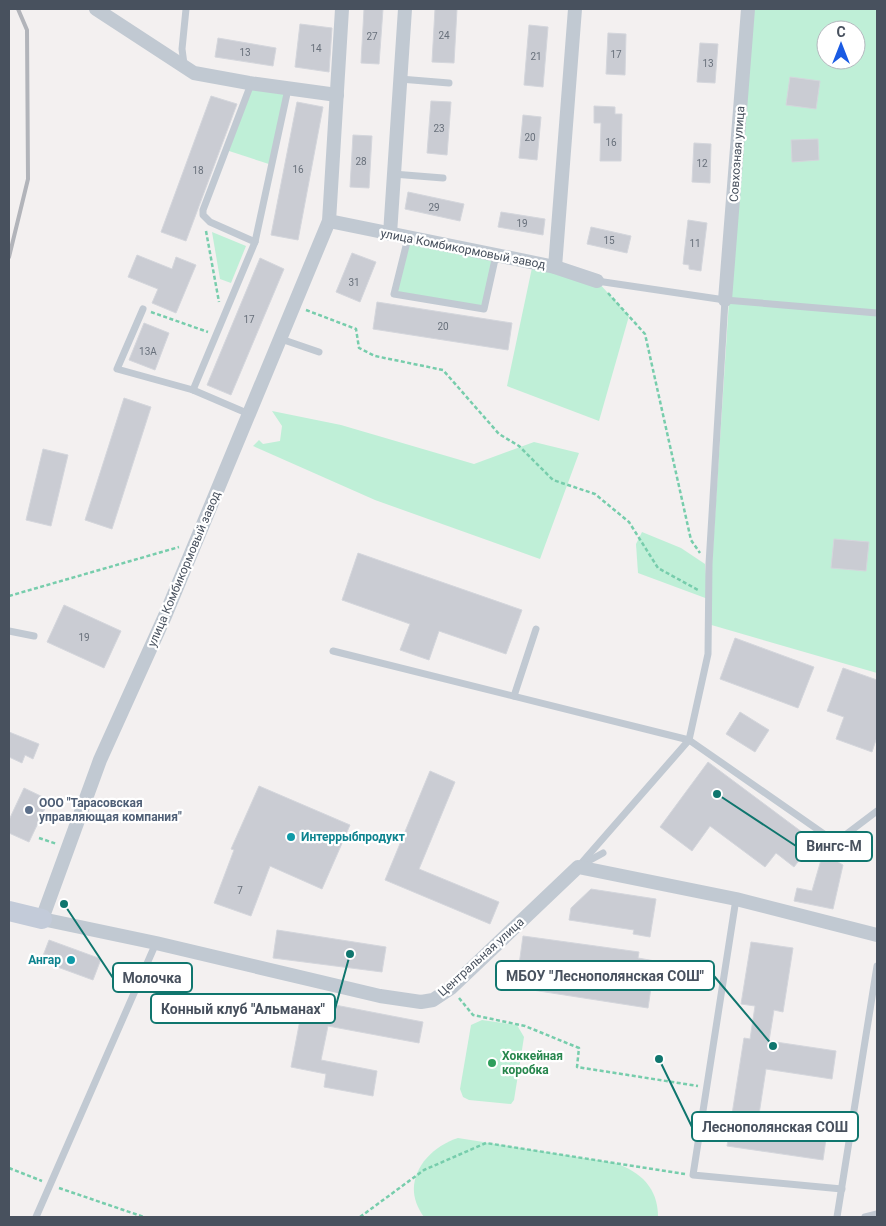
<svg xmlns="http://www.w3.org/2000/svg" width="886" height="1226" font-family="Roboto,sans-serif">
<rect width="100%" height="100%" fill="#f3f0f0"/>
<g fill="#bfefd7" fill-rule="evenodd">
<path d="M748 9H877V673L708 624ZM826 30H856V60H826Z"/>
<polygon points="251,84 288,89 272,165 226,150"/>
<polygon points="212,232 246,246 231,283 220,279"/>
<polygon points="408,238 496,255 484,309 394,294"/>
<polygon points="533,263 597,281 629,316 599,421 507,386"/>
<polygon points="272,411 341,425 474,464 534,442 579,453 540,559 375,500 253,446 259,440 263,444 280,441 282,426"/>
<polygon points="642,532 681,548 705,564 708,599 638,573 636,544"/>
<polygon points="482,1020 517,1025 524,1037 514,1100 511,1104 469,1100 463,1097 460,1089 471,1025"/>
<path d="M458 1138 615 1163C641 1172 658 1188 658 1217H424C399 1184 424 1149 458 1138Z"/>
</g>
<g fill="#caccd3" stroke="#d4d6dc">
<polygon points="364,9 383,9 379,64 361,63"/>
<polygon points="435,9 457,9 454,63 432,62"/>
<polygon points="300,24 332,28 329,72 295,67"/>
<polygon points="529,25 548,27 543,87 524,85"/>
<polygon points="608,33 626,34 625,75 606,74"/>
<polygon points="218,38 276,48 273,66 215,57"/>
<polygon points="700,43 718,44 715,83 697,82"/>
<polygon points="790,77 820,81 816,109 786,105"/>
<polygon points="211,96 237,104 186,241 161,232"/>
<polygon points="431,101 451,102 447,155 427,153"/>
<polygon points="297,102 323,107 298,240 271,235"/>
<polygon points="594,106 615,107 615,114 622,114 621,161 600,161 601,123 594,123"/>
<polygon points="523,115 541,117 537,160 519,158"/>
<polygon points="353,135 372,136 369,188 350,187"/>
<polygon points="818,139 819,160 792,162 791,140"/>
<polygon points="694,143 711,144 710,183 692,182"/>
<polygon points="408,192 464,204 460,221 405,209"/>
<polygon points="501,212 545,219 543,235 498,227"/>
<polygon points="688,220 707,223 701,271 689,269 689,265 683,264"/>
<polygon points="591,227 631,236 627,253 587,244"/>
<polygon points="352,253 376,262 360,302 336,292"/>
<polygon points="137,255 172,269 176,257 196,265 176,313 152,303 158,289 128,277"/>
<polygon points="260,258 284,269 231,395 207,385"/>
<polygon points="377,302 512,323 508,350 373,329"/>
<polygon points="144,323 169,333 155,370 129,360"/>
<polygon points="124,398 151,407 112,529 85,520"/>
<polygon points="43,449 68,455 51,526 26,520"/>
<polygon points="834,539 869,542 866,571 831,568"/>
<polygon points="358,553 522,610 506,654 439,631 429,660 400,650 410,624 342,600"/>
<polygon points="64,605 121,631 104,668 47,642"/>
<polygon points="735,638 814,667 798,708 720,679"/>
<polygon points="843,668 877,680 877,737 872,752 836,739 844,717 827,711"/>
<polygon points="740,712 769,730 755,752 726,734"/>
<polygon points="9,732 39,744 33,759 25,755 22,763 9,757"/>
<polygon points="708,762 814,841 794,867 776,853 765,867 710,826 692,851 660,827"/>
<polygon points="430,771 455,782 419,869 499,902 490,924 385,880"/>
<polygon points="259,786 350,825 322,889 270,866 251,916 214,903 234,850 231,849"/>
<polygon points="24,788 49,800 29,842 9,833 9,820"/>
<polygon points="823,853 843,865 833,909 794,901 797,888 812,891"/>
<polygon points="591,889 656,899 650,937 633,934 634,930 569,920 571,908"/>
<polygon points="277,930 386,947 382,972 273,958"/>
<polygon points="523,936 639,952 638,958 655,961 648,1008 526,989 530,966 519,965"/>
<polygon points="49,940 101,959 93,980 41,961"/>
<polygon points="751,942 793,948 783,1012 774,1010 769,1041 836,1051 832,1079 766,1069 758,1121 827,1132 823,1160 727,1146 744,1038 750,1039 755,1006 741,1004"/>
<polygon points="304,999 423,1022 419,1043 328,1026 321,1060 377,1071 373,1096 324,1087 326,1074 291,1067"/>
</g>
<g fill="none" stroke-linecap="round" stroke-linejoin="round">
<g stroke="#77cdac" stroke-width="2.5" stroke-dasharray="4 2.5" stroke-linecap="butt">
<polyline points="206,231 219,302"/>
<polyline points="608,293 645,334 691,540 700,553"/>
<polyline points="306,310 356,329 359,348 375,356 443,370 499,434 519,446 553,480 595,494 629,522 658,568 698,590"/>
<polyline points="151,312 208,332"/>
<polyline points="9,596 179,547"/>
<polyline points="39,838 57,844"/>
<polyline points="459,998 473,1015 525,1026 579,1048 577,1067 698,1086"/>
<polyline points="9,1168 42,1181"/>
<polyline points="59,1188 144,1217"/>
<polyline points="360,1217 424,1170 486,1143 685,1174"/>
</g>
<g stroke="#c1c9d2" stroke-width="7">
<polyline points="184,64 182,49 186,9"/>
<polyline points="400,79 449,83"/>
<polyline points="393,174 443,178"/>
<polyline points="408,238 394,294 484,309 496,255"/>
<polyline points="255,242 288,89"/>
<polyline points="597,281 725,300 877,313"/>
<polyline points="143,309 117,369 193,390 249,414"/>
<polyline points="281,339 319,352"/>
<polyline points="193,390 255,242 210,222 203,215 203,210 251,84"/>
<polyline points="9,631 34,636"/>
<polyline points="333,651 689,740 847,850"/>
<polyline points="514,696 536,629"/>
<polyline points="836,842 877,811"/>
<polyline points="583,864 603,853"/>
<polyline points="578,867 689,740 708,654 709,564 725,300"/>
<polyline points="736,899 693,1175 842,1189"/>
<polyline points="36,1217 156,943"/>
<polyline points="837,1217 877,966"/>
<polyline points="865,1217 877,1214"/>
</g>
<g stroke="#c1c9d2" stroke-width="14">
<polyline points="96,9 194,73 249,83 337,95"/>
<polyline points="342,9 329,221 165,616 100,760 42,919 156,943 380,996 421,1002 433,1000 451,988 578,867 736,899 877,935"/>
<polyline points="329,221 555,267 597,281"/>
<polyline points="390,234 405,9"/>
<polyline points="555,267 575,9"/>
<polyline points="725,300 748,9"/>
</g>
<polyline stroke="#c3cbd9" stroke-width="20" points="9,911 42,919"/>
<polyline stroke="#b2b4ba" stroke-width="4" points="9,257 28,179 27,30 18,9"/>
</g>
<circle fill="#5c6f8a" stroke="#fff" stroke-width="2" cx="29" cy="810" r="5"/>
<g fill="#0f9aa8" stroke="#fff" stroke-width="2">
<circle cx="291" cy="837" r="5"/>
<circle cx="71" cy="960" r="5"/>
</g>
<circle fill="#2e9e5b" stroke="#fff" stroke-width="2" cx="492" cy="1063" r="5"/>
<g text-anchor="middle" stroke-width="4.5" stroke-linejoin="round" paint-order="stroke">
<g font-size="10" fill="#68707b">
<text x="444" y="39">24</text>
<text x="372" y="40">27</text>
<text x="316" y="52">14</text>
<text x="245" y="56">13</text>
<text x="616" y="58">17</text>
<text x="536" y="60">21</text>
<text x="708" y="67">13</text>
<text x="439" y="132">23</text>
<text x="530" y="141">20</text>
<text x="611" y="146">16</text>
<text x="361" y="165">28</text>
<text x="702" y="167">12</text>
<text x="298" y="173">16</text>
<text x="198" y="174">18</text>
<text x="434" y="211">29</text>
<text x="522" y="227">19</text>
<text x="609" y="244">15</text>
<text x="695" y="247">11</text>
<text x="354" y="286">31</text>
<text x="249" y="323">17</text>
<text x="443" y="330">20</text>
<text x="148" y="355">13А</text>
<text x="84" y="641">19</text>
<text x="240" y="894">7</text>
</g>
<g font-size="12" fill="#48515e" stroke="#fff">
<text transform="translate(737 154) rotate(-86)" y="4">Совхозная улица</text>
<text transform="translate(463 249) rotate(11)" y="4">улица Комбикормовый завод</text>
<text transform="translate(184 569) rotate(-67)" y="4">улица Комбикормовый завод</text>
<text transform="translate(481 957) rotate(-42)" y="4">Центральная улица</text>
</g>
<g font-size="12" font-weight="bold" fill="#4e5e75" stroke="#fff" text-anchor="start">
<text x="39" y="807">ООО "Тарасовская<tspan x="39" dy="14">управляющая компания"</tspan></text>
</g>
<g font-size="12" font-weight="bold" fill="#0d838f" stroke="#fff" text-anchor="start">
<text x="301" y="841">Интеррыбпродукт</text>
<text x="61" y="964" text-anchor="end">Ангар</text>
</g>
<g font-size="12" font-weight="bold" fill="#27864d" stroke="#fff" text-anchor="start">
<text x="502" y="1060">Хоккейная<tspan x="502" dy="14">коробка</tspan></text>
</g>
</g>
<path fill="none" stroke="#0f766e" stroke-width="2" d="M717 794L796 846M773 1046L714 976M64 904L113 978M350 954L335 1009M659 1059L692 1127"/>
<g fill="#0f766e" stroke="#fff" stroke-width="2">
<circle cx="717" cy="794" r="5"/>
<circle cx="773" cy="1046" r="5"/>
<circle cx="64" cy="904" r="5"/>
<circle cx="350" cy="954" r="5"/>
<circle cx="659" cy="1059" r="5"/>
</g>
<g fill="#fff" stroke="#0f766e" stroke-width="2">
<rect x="796" y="832" width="76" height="29" rx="5"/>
<rect x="496" y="961" width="218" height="29" rx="5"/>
<rect x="113" y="963" width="79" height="29" rx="5"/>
<rect x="151" y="994" width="184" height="29" rx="5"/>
<rect x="692" y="1112" width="166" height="29" rx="5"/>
</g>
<g font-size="14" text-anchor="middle" font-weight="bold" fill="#48515e">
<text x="834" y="851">Вингс-М</text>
<text x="605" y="981">МБОУ "Леснополянская СОШ"</text>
<text x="152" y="983">Молочка</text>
<text x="243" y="1014">Конный клуб "Альманах"</text>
<text x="775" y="1132">Леснополянская СОШ</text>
</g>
<rect width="886" height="1226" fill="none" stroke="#48515e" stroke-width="20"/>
<g transform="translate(841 45)"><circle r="24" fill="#ffffff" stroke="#b6b9bf"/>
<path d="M0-4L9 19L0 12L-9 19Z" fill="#1a5be3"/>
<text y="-8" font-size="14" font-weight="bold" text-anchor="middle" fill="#48515e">С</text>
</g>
</svg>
